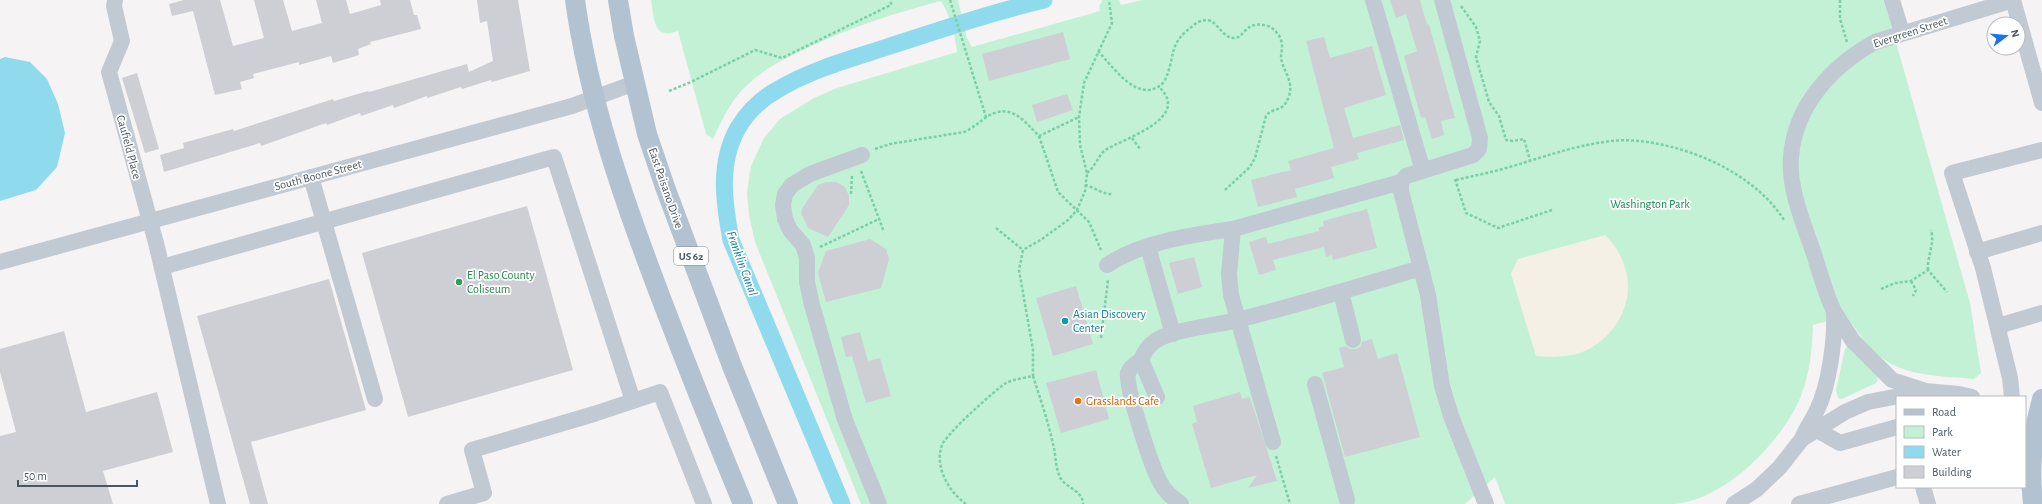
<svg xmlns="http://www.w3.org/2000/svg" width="2042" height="504" font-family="'Alegreya Sans',sans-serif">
<rect width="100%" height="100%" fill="#f5f3f3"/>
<g fill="#c3f1d5">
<path d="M651 0H958L967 38 972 47 1100 11 1099 5 1101 4 1102 0H1119L1121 5 1142 0H1884L1970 303 1981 373 1974 379C1945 376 1907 377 1882 358 1867 348 1857 330 1846 316L1813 325C1812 349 1810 373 1801 396 1782 442 1726 499 1675 504 1657 504 1638 504 1620 504 1582 504 1544 504 1505 504L1495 477 1465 504H861L755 242 749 215 747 193 751 166 764 138 780 119 814 98 837 88 957 52C955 35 950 15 941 1 895 13 852 27 809 47 784 59 761 70 742 90 729 104 721 122 713 139L706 134 678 31C674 32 669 34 665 33 653 32 653 9 651 0Z"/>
<polygon points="1848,345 1877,375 1878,380 1876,383 1842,399 1838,398 1836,390 1845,349"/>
</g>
<path fill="#f5f0e5" d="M1605 235C1642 272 1633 325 1587 350 1571 358 1553 357 1536 356L1511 274 1518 259Z"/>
<polygon fill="#90daee" points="5,57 30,62 47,79 58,104 65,133 57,167 36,190 0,201 0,59"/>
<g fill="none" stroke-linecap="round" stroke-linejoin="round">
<path stroke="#90daee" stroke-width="17" d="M842 504 731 240C724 203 718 163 738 128 747 113 761 99 777 90 810 70 850 59 887 47 939 30 990 13 1044 0"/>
</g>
<g fill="#cdcfd5">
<polygon points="184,0 220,0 233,46 264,38 254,0 283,0 292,31 322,23 316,0 346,0 350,14 381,5 380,0 410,0 414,15 417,15 421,29 370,42 371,44 358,49 359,55 333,63 331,56 299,65 299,62 253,74 254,78 240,82 242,89 215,95 193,11 172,16 169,4"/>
<polygon points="477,0 518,0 530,71 492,82 491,80 462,89 461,87 427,98 427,96 394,108 393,105 361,116 360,113 327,125 326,123 261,146 260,143 164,172 160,155 184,148 183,143 233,129 234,131 333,99 334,101 368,91 369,92 467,64 469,72 493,61 487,21 480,23"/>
<polygon points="1390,0 1420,0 1427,25 1429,24 1455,118 1441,121 1444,135 1432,139 1425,117 1421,118 1404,56 1417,51 1406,14 1396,18"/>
<polygon points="1063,32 1070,59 989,81 982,54"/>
<polygon points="1324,37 1330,58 1372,46 1386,95 1344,108 1353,138 1400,125 1404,140 1357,153 1359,159 1331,167 1334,178 1295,189 1297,197 1258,207 1251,180 1291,170 1288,161 1334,148 1306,41"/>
<polygon points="137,73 159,149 145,153 122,78"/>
<polygon points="1067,94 1073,110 1037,122 1032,105"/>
<polygon points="826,182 836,182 845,187 849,196 849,205 828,237 808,228 801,213 803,207 818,185"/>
<polygon points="527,206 573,370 408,417 362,253"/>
<polygon points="1367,209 1377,248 1333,260 1332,255 1326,257 1324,247 1273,260 1276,270 1259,275 1249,242 1266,237 1268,244 1319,231 1318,228 1324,226 1323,221"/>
<polygon points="870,239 886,249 889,259 881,288 826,302 818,273 826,251"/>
<polygon points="1194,257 1202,287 1178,294 1169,263"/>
<polygon points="329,279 366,410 251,442 268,504 250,504 197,316"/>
<polygon points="1076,286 1093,344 1053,356 1036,298"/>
<polygon points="64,331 86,412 157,392 173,452 103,471 113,504 0,504 0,436 16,432 0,372 0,349"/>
<polygon points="860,332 868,361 880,358 891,396 866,403 852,356 846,357 841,337"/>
<polygon points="1372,339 1378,359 1397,353 1420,437 1345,457 1322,373 1344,367 1339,348 1346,346 1350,349 1356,349 1360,347 1362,342"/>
<polygon points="1096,370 1109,419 1061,433 1046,383"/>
<polygon points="1240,392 1242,399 1250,397 1277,481 1248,488 1257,475 1211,488 1192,424 1197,422 1193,406"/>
</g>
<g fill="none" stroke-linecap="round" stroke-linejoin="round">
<g stroke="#7ad0a6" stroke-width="2.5" stroke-dasharray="3 2" stroke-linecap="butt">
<polyline points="950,0 986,117"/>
<polyline points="1840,0 1840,19 1847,42"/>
<polyline points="1461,6 1476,27 1480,41 1476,57 1489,102 1499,116 1506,140 1513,141 1524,139 1530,160"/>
<path d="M1098 51C1113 67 1140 107 1164 82 1177 56 1166 45 1194 25 1198 21 1205 19 1211 21 1219 25 1224 39 1235 38 1245 37 1244 22 1264 25 1273 26 1282 36 1282 46 1282 50 1281 54 1281 58 1283 71 1294 81 1289 96 1283 114 1273 106 1266 116L1255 158 1250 167 1225 190"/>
<polyline points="669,91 691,82 755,50 782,58 891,5 891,0"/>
<polyline points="1039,136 1058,192 1089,222 1101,250"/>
<polyline points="1132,138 1140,149"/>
<path d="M875 149 890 144 964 132C973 128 978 123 985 118 1010 101 1023 120 1039 136L1079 117"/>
<polyline points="861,171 884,232"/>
<path d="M1087 173C1095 167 1097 158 1104 151 1121 139 1193 119 1159 87"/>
<polyline points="1455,179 1466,213 1498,228 1552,210"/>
<path d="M1456 180C1472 176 1489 173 1506 168 1541 158 1575 145 1612 141 1646 137 1690 150 1720 165 1746 179 1768 195 1784 220"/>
<path d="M1085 185C1094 187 1104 195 1112 194"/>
<polyline points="851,194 852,175"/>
<polyline points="996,228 1023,250"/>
<polyline points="820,247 879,219"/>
<path d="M1928 270C1927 257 1935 243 1931 230"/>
<polyline points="1911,281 1916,290 1913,296"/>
<polyline points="1881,289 1895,283 1911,281 1928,270 1947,292"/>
<polyline points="1101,338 1108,280"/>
<path d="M1033 376C1040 398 1048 421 1053 444 1056 455 1055 466 1060 477 1065 488 1083 490 1083 504"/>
<polyline points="1276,456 1290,504"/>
<path d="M966 504C949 492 934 467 942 445 945 435 996 389 1006 383 1014 379 1025 378 1033 376V350L1019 270 1023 250 1042 239 1068 220 1077 210 1085 191 1087 173 1080 145 1079 117 1084 83 1112 23 1109 0"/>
</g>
<g stroke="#c1cad2" stroke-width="16">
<polyline points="115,0 114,6 122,41 109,72 156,243 218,504"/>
<polyline points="1373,0 1423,171"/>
<polyline points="1442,0 1480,138 1479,149 1473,155 1406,176 1401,182 1401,191 1428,295 1442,386 1451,416 1486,504"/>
<polyline points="1892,0 1902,33"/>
<polyline points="2013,0 2042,103"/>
<polyline points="862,155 810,174 792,185 785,194 783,205 785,219 790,230 803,245 807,258 807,282 812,305 845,420 879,504"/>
<polyline points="311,177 375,399"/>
<polyline points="1233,229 1229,274 1231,295 1273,442"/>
<polyline points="1148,247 1173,334"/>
<polyline points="1977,252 2042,233"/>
<polyline points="0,262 572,106 635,83"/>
<path d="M1107 265C1141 242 1192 235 1233 229L1401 182"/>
<polyline points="162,267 554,157 633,401"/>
<polyline points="1341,292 1353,340"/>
<polyline points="1834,312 1853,341 1892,380 1923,390"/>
<polyline points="1998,326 2042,313"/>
<path d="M1141 360C1136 363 1130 367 1128 373 1125 386 1152 468 1160 482 1165 492 1173 498 1181 504"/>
<polyline points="1315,384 1347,500"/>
<path d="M1157 397 1141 360C1144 352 1148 346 1155 341 1173 329 1215 326 1237 320 1299 305 1360 286 1421 268"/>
<polyline points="2012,397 2010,378 1983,268 1952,173 2042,150"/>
<polyline points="1817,430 1840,443 1897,427"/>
<path d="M1802 439C1806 428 1813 420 1817 410 1829 386 1835 341 1834 314 1834 310 1831 305 1829 300 1824 286 1819 271 1815 257 1805 227 1788 189 1791 157 1795 105 1832 66 1875 42L2013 0"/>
<polyline points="1923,487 1928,504"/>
<polyline points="447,504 484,493 472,450 594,414 660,392 704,504"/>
<polyline points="1734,504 1757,489 1780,467 1802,439 1845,412 1868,402 1925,391 1959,394 1972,397"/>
<polyline points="1799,504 1897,477"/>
</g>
<g stroke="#b3c2d1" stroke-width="20">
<path d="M575 0C589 101 623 198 659 293 686 364 714 434 743 504"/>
<polyline points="618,0 624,36 647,134 665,187 732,366 788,504"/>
<path d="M2033 504C2029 468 2032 434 2042 399"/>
</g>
</g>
<circle fill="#2e9e5b" stroke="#fff" stroke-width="1.5" cx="459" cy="282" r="4"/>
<circle fill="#0f9aa8" stroke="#fff" stroke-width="1.5" cx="1065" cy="321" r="4"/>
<circle fill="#e8710a" stroke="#fff" stroke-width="1.5" cx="1078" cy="401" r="4"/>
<g text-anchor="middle" stroke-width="3.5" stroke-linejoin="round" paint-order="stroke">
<rect fill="#fff" stroke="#808990" stroke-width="1" x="674" y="247" width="34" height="18" rx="3"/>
<g font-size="11" font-weight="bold" fill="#4a5661">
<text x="691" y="260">US 62</text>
</g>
<g font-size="12" fill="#4a5661" stroke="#fff">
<text transform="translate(1910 32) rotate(-18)" y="4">Evergreen Street</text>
<text transform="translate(129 147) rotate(75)" y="4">Caufield Place</text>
<text transform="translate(318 175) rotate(-15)" y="4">South Boone Street</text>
<text transform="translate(666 188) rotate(71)" y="4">East Paisano Drive</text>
</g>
<g font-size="12" fill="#17864f" stroke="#fff">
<text x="1650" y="208">Washington Park</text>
</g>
<g font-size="12" fill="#27864d" stroke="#fff" text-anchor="start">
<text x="467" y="279">El Paso County<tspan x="467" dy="14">Coliseum</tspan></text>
</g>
<g font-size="12" fill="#0d838f" stroke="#fff" text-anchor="start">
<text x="1073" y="318">Asian Discovery<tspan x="1073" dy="14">Center</tspan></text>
</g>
<g font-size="12" fill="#c56008" stroke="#fff" text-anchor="start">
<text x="1086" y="405">Grasslands Cafe</text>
</g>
<g font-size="13" font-style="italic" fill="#0c7c9b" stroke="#fff">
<text transform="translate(743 263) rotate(70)" y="5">Franklin Canal</text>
</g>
</g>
<rect x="1896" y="396" width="130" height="92" fill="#ffffff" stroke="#b7bbc0"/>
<rect x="1904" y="409" width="20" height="6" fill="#b3c2d1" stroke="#b7bbc0"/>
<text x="1932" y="416" font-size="12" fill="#4a5661">Road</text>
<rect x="1904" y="426" width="20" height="12" fill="#c3f1d5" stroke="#b7bbc0"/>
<text x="1932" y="436" font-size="12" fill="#4a5661">Park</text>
<rect x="1904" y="446" width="20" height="12" fill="#90daee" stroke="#b7bbc0"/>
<text x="1932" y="456" font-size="12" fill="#4a5661">Water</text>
<rect x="1904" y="466" width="20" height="12" fill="#cdcfd5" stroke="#b7bbc0"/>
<text x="1932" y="476" font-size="12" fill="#4a5661">Building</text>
<g transform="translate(2006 36) rotate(74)"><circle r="19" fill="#ffffff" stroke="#b7bbc0"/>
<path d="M0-3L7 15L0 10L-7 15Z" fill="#1a73e8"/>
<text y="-6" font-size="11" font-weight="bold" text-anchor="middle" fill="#4a5661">N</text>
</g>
<path d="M18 480v6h119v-6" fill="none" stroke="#4a5661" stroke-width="2"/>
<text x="24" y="480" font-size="12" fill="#4a5661" stroke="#ffffff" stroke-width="3" paint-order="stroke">50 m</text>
</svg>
